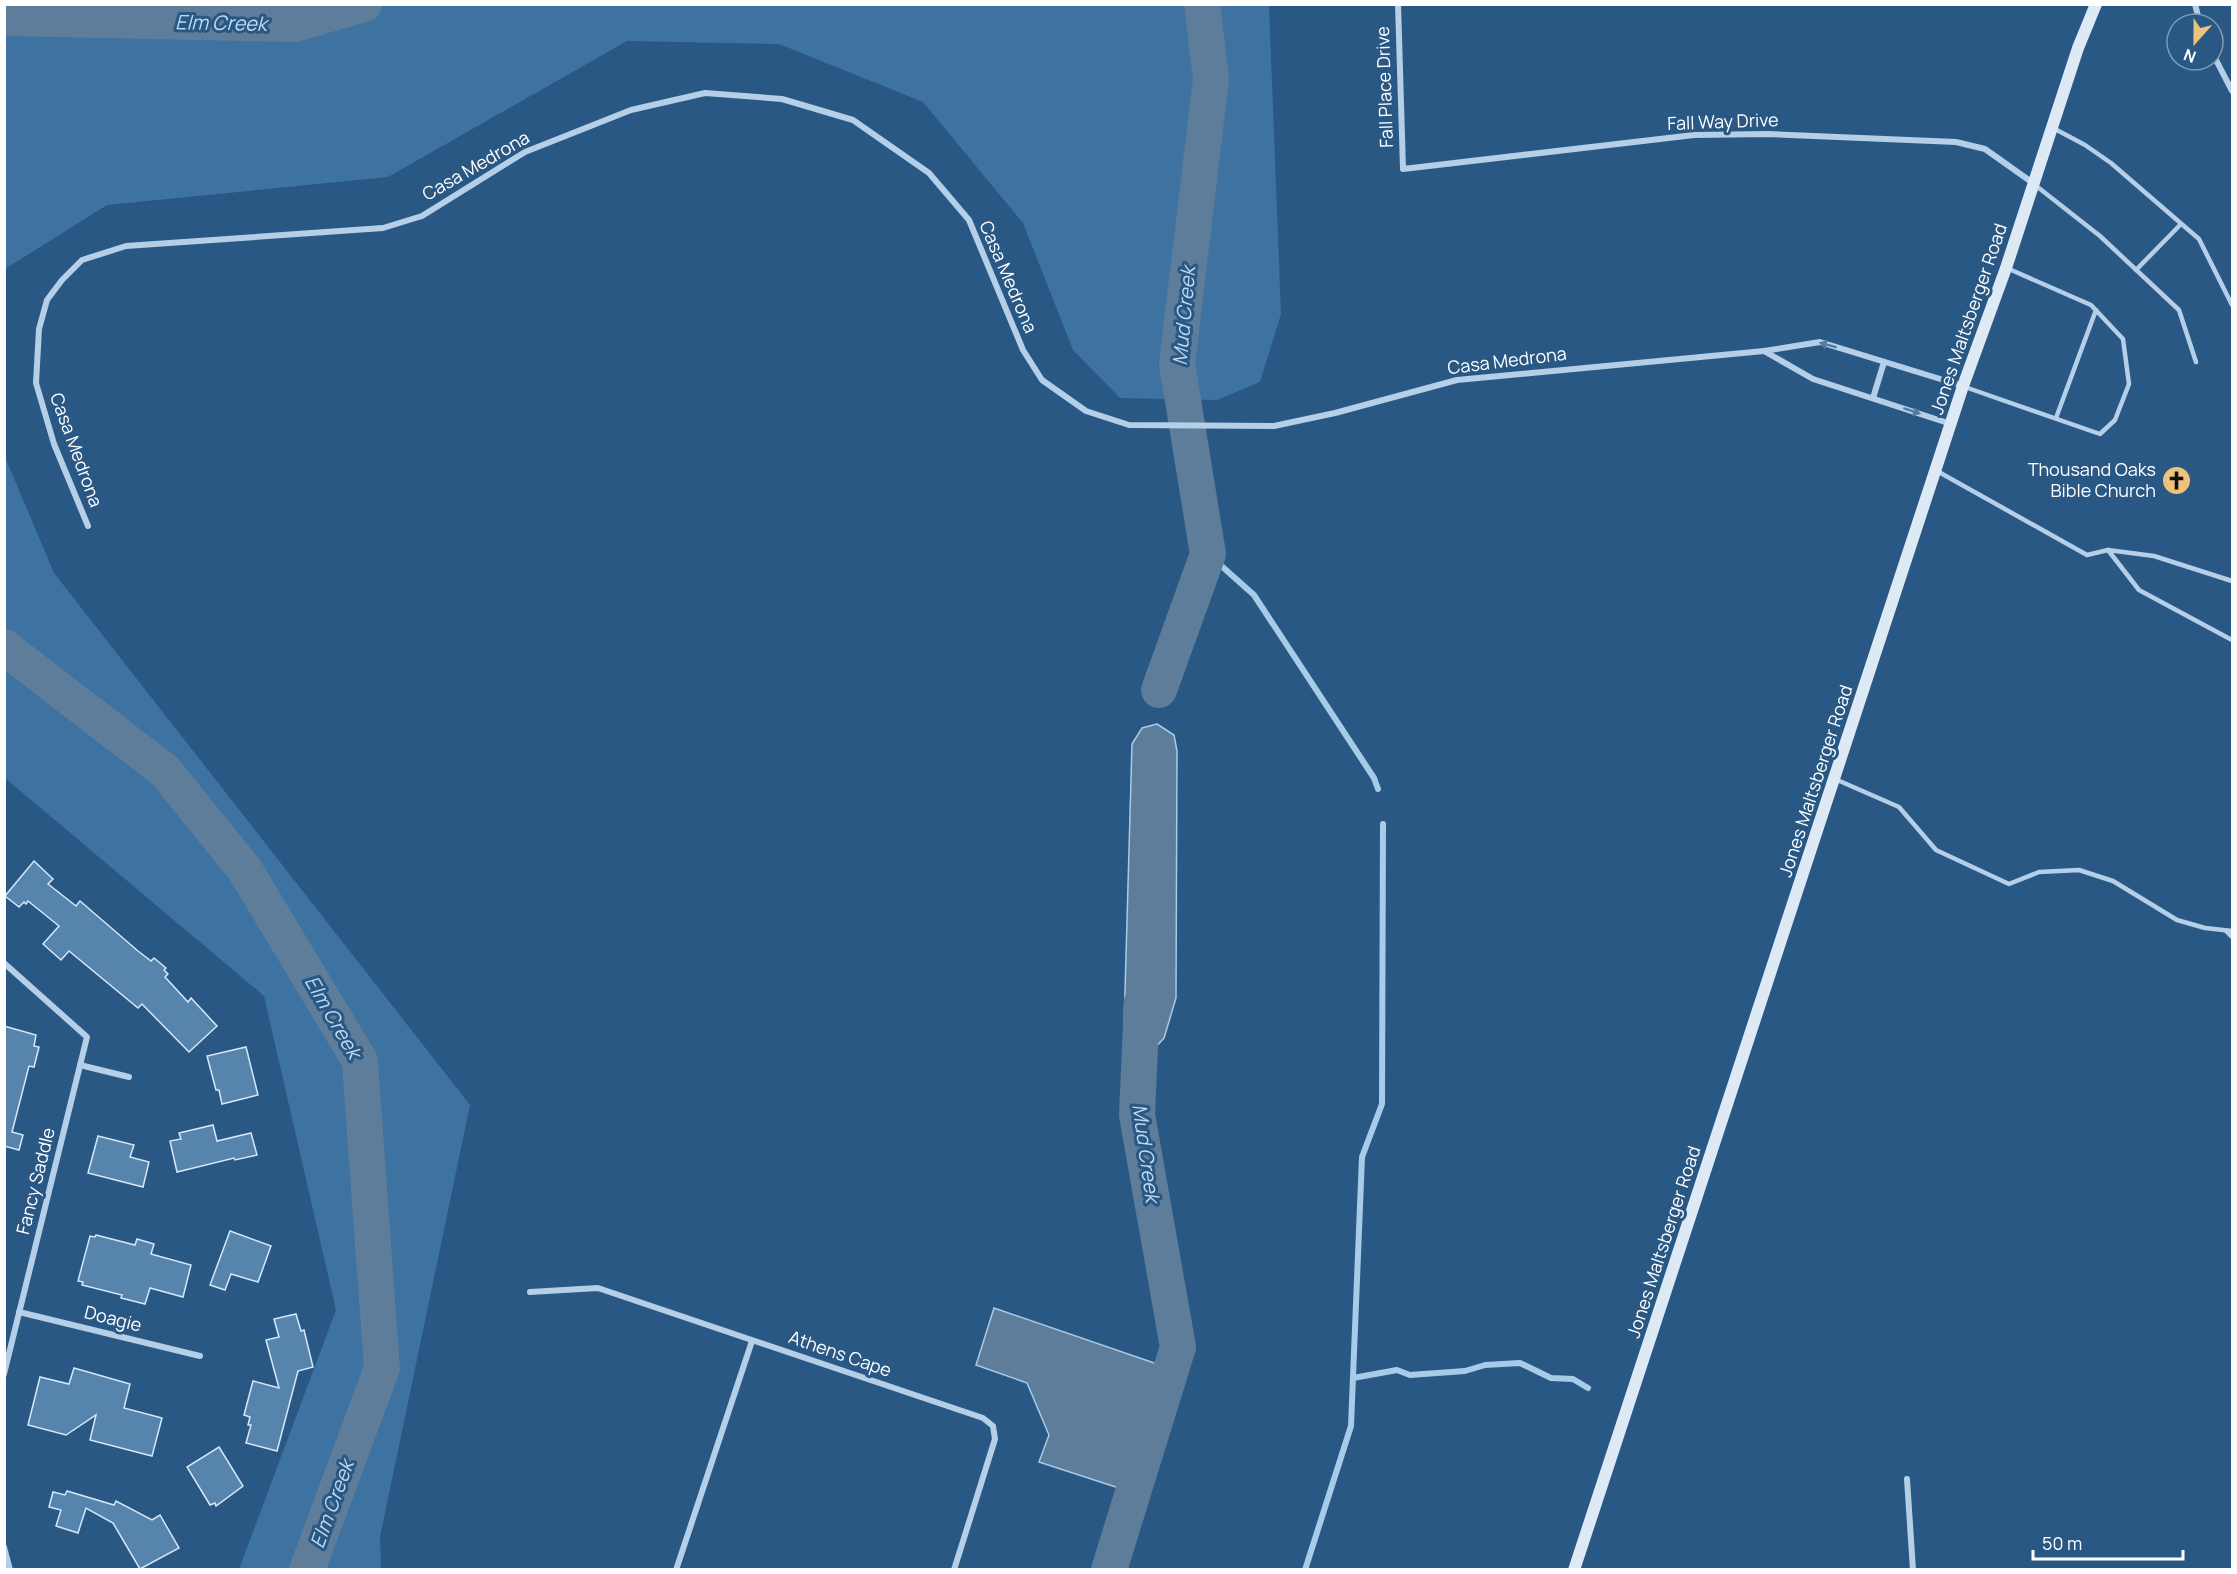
<svg xmlns="http://www.w3.org/2000/svg" width="2237" height="1574" font-family="Manrope,sans-serif">
<rect width="100%" height="100%" fill="#2a5884"/>
<g fill="#3e72a0">
<polygon points="5,4 1269,5 1281,314 1260,382 1217,400 1120,398 1073,350 1023,223 923,102 779,44 627,41 388,177 107,205 5,269"/>
<polygon points="5,457 54,573 470,1105 380,1537 381,1569 239,1569 336,1310 264,996 5,778"/>
</g>
<g fill="#5d7d9b" stroke="#a8cbe7" stroke-width="1.5">
<polygon points="1157,724 1174,735 1177,751 1176,998 1164,1038 1152,1051 1132,1050 1124,1027 1132,744 1142,728"/>
<polygon points="994,1308 1163,1366 1125,1490 1039,1462 1049,1435 1027,1383 976,1365"/>
</g>
<g fill="none" stroke-linecap="round" stroke-linejoin="round">
<g stroke="#a8cbe7" stroke-width="6">
<polyline points="1208,554 1254,595 1374,778 1378,789"/>
<polyline points="1353,1378 1397,1370 1410,1375 1465,1371 1485,1365 1520,1363 1551,1378 1573,1379 1588,1388"/>
<polyline points="1305,1570 1351,1426 1362,1157 1382,1104 1383,824"/>
</g>
<g stroke="#5d7d9b" stroke-width="36">
<polyline points="4,18 295,24 364,4"/>
<polyline points="4,647 165,771 245,870 360,1061 382,1368 307,1570"/>
<polyline points="1159,690 1208,554 1177,364 1211,79 1202,4"/>
<polyline points="1109,1570 1178,1347 1137,1115 1142,1002"/>
</g>
</g>
<g fill="#5684ad" stroke="#d7e7f6" stroke-width="1.5">
<polygon points="34,861 53,879 48,884 76,906 80,901 138,951 151,961 154,958 166,968 164,970 168,974 165,977 188,1002 191,998 217,1026 189,1052 142,1004 138,1008 69,951 61,960 43,944 59,926 28,901 26,904 24,902 19,907 5,896"/>
<polygon points="4,1026 36,1035 34,1046 39,1047 34,1067 29,1066 12,1132 23,1135 19,1150 4,1146"/>
<polygon points="246,1047 258,1095 222,1104 219,1090 216,1090 207,1056"/>
<polygon points="213,1125 217,1141 251,1133 257,1155 235,1160 234,1158 177,1172 170,1141 181,1139 179,1133"/>
<polygon points="98,1136 134,1145 130,1157 149,1162 143,1187 88,1173"/>
<polygon points="230,1231 271,1246 258,1282 231,1274 225,1290 210,1285"/>
<polygon points="96,1235 135,1245 137,1239 154,1244 151,1254 191,1265 183,1297 150,1288 145,1304 121,1298 122,1295 82,1285 83,1282 78,1281 90,1236 95,1237"/>
<polygon points="296,1314 301,1331 304,1330 313,1367 298,1371 277,1451 246,1443 251,1425 248,1425 250,1417 244,1415 253,1381 279,1388 266,1340 279,1337 274,1319"/>
<polygon points="74,1368 130,1384 124,1408 162,1418 152,1456 90,1440 96,1415 66,1435 28,1425 40,1377 69,1384"/>
<polygon points="219,1447 243,1486 216,1506 215,1503 210,1505 187,1467"/>
<polygon points="67,1491 114,1505 116,1501 152,1520 160,1515 179,1548 140,1569 113,1523 86,1508 78,1533 56,1526 61,1510 49,1507 53,1492 65,1495"/>
</g>
<g fill="none" stroke-linecap="round" stroke-linejoin="round">
<g stroke="#b4cfe7" stroke-width="4.5">
<polyline points="2053,128 2085,145 2111,163 2199,239 2232,305"/>
<polyline points="2035,185 2100,236 2179,310 2196,362"/>
<polyline points="2136,270 2181,224"/>
<polyline points="1965,387 2100,434 2115,420 2129,384 2123,339 2091,305 2009,269"/>
<polyline points="2056,418 2096,310"/>
<polyline points="1937,471 2087,555 2108,550 2154,556 2232,581"/>
<polyline points="2108,550 2139,590 2232,640"/>
<polyline points="1835,779 1899,807 1936,850 2009,884 2039,872 2079,870 2113,881 2177,920 2205,928 2232,931"/>
<polyline points="2226,931 2232,937"/>
</g>
<g stroke="#b4cfe7" stroke-width="6">
<polyline points="1398,4 1403,169 1694,135 1768,134 1956,142 1985,149 2033,183"/>
<polyline points="2195,4 2200,24"/>
<polyline points="2213,54 2232,91"/>
<polyline points="1764,351 1813,379 1951,424"/>
<polyline points="1873,398 1884,362"/>
<polyline points="88,526 54,444 36,383 39,329 47,300 62,280 82,260 126,246 383,228 422,216 525,152 631,110 705,93 782,99 853,120 929,173 969,220 1023,350 1042,380 1086,411 1129,425 1274,426 1335,413 1457,380 1764,351 1820,342 1963,386"/>
<polyline points="4,963 87,1037 4,1374"/>
<polyline points="80,1065 129,1077"/>
<polyline points="530,1292 598,1288 983,1418 993,1426 995,1439 954,1570"/>
<polyline points="19,1312 200,1356"/>
<polyline points="1907,1479 1913,1570"/>
<polyline points="4,1547 10,1570"/>
<polyline points="676,1570 752,1341"/>
</g>
<polyline stroke="#ddeaf6" stroke-width="12" points="1574,1570 1963,386 2006,268 2078,48 2096,4"/>
</g>
<defs><path id="oneway-solid" d="M-6-.8H1V-3.2L6.5 0L1 3.2V.8H-6Z" transform="scale(1.5)"/></defs>
<g fill="#537ca2">
<use href="#oneway-solid" transform="translate(1828 345) rotate(-165)"/>
<use href="#oneway-solid" transform="translate(1912 411) rotate(18)"/>
</g>
<defs>
<symbol id="church-disc" viewBox="-11 -11 22 22"><circle r="9.5" fill="#edc37b" stroke="#2a5884"/><path d="M-1.2-6h2.4v3.5h3.3v2.4h-3.3V6h-2.4V-.1h-3.3v-2.4h3.3Z" fill="#111"/></symbol>
</defs>
<g fill-rule="evenodd">
<use href="#church-disc" x="2160" y="464" width="33" height="33"/>
</g>
<g text-anchor="middle" stroke-width="6" stroke-linejoin="round" paint-order="stroke">
<g font-size="18" fill="#fff" stroke="#2a5884">
<text transform="translate(1385 87) rotate(-92)" y="6">Fall Place Drive</text>
<text transform="translate(1723 122) rotate(-2)" y="6">Fall Way Drive</text>
<text transform="translate(476 166) rotate(-30)" y="6">Casa Medrona</text>
<text transform="translate(1008 277) rotate(67)" y="6">Casa Medrona</text>
<text transform="translate(1969 319) rotate(-71)" y="6">Jones Maltsberger Road</text>
<text transform="translate(1507 361) rotate(-7)" y="6">Casa Medrona</text>
<text transform="translate(76 450) rotate(70)" y="6">Casa Medrona</text>
<text transform="translate(1816 781) rotate(-72)" y="6">Jones Maltsberger Road</text>
<text transform="translate(36 1181) rotate(-76)" y="6">Fancy Saddle</text>
<text transform="translate(1664 1242) rotate(-72)" y="6">Jones Maltsberger Road</text>
<text transform="translate(113 1319) rotate(14)" y="6">Doagie</text>
<text transform="translate(840 1354) rotate(19)" y="6">Athens Cape</text>
</g>
<g font-size="18" fill="#fff" stroke="#2a5884" text-anchor="end">
<text x="2156" y="476">Thousand Oaks<tspan x="2156" dy="21">Bible Church</tspan></text>
</g>
<g font-size="20" font-style="italic" fill="#bfd9ee" stroke="#2a5884">
<text transform="translate(221 23) rotate(1)" y="7">Elm Creek</text>
<text transform="translate(1184 316) rotate(-85)" y="7">Mud Creek</text>
<text transform="translate(333 1017) rotate(60)" y="7">Elm Creek</text>
<text transform="translate(1146 1153) rotate(82)" y="7">Mud Creek</text>
<text transform="translate(332 1504) rotate(-70)" y="7">Elm Creek</text>
</g>
</g>
<rect width="2237" height="1574" fill="none" stroke="#ffffff" stroke-width="12"/>
<g transform="translate(2195 42) rotate(201)"><circle r="28" fill="#2a5884" stroke="#7f9bb5" stroke-width="1.5"/>
<path d="M0-4.5L10 22L0 15L-10 22Z" fill="#edc37b"/>
<text y="-9" font-size="16" font-weight="bold" text-anchor="middle" fill="#ffffff">N</text>
</g>
<path d="M2033 1550v9h150v-9" fill="none" stroke="#ffffff" stroke-width="3"/>
<text x="2042" y="1550" font-size="18" fill="#ffffff" stroke="#2a5884" stroke-width="4.5" paint-order="stroke">50 m</text>
</svg>
